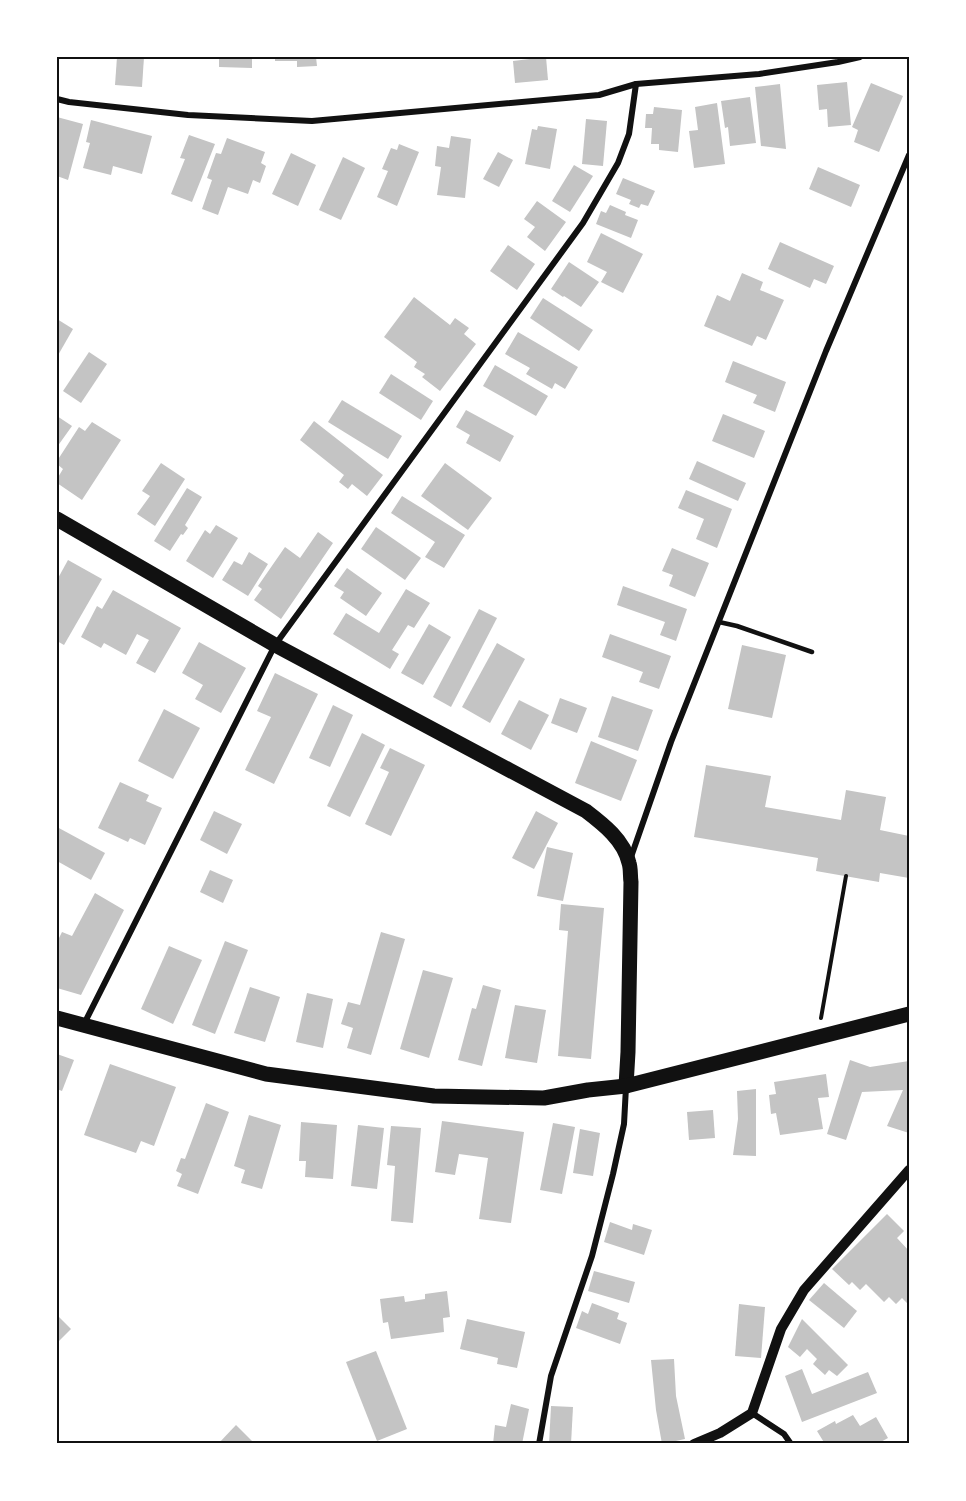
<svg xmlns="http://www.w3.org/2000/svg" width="966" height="1501" font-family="'Source Sans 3',sans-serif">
<rect width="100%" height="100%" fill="#fff"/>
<g fill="#c4c4c4">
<polygon points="117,57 144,57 142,87 115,85"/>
<polygon points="219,57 252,57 252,68 219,67"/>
<polygon points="275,57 316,57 317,66 297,67 297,61 275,61"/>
<polygon points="546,57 548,80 515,83 513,61"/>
<polygon points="847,82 851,125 828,127 827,109 819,110 817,85"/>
<polygon points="871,83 903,96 879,152 854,142 858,130 852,127"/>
<polygon points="780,84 786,149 761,146 755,87"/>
<polygon points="750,97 756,143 730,146 728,127 725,128 721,101"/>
<polygon points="717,103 725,164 694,168 689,131 698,130 695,107"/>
<polygon points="654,107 682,110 678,152 659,150 659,144 651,144 652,128 645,128 646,114 653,114"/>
<polygon points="57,117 83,124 68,180 57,176"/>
<polygon points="586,119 607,121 603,166 582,164"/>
<polygon points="91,120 152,136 142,174 113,166 111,175 83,168 90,143 86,142"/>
<polygon points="538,126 557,129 550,169 525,164 532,129 537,130"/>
<polygon points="189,135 215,144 192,202 171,194 185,159 180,158"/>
<polygon points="451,136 471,139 465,198 437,195 441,167 435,166 437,146 449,148"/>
<polygon points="227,138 265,152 261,163 266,166 260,183 253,180 248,194 228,187 218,215 202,209 212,180 207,178 216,153 221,154"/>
<polygon points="399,144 419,152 397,206 377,197 388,171 382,169 391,148 397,150"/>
<polygon points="498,152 513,160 499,187 483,179"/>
<polygon points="291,153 316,165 298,206 272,194"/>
<polygon points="343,157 365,168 341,220 319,210"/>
<polygon points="574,165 593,176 570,212 552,201"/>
<polygon points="818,167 860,185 851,207 809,189"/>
<polygon points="623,178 655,191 648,206 641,204 639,208 629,204 631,200 616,194"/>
<polygon points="537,201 566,222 545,251 527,237 535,227 524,219"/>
<polygon points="610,205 626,212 625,215 638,220 631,238 596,224 601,211 606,213"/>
<polygon points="601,233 643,254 623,293 601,282 607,272 587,262"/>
<polygon points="780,242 834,266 826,284 814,279 810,288 768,269"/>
<polygon points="508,245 535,264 517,290 490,271"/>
<polygon points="569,262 599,282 581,307 564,296 563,297 551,289"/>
<polygon points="742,273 763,282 760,290 784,300 766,340 757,336 752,346 704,326 717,295 730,301"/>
<polygon points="414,297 450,325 455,318 469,328 464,334 476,344 440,391 422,377 425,374 414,367 417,362 384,337"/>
<polygon points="543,298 593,330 579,351 530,318"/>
<polygon points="57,319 73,329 57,357"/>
<polygon points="518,332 578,367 565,389 555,383 552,389 526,374 530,368 505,354"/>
<polygon points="89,352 107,364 81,403 63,391"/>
<polygon points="733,361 786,382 775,412 753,403 757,395 725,382"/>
<polygon points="495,365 548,396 536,416 483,386"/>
<polygon points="391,374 433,401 421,420 379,393"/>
<polygon points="342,400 402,436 388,459 328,422"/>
<polygon points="466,410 514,436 500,462 466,443 470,435 456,427"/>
<polygon points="723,414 765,431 754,458 712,441"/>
<polygon points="57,416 72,426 57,447"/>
<polygon points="314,421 383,475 367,496 352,484 348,489 339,482 344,475 300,440"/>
<polygon points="92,422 121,440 82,500 57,483 57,479 63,469 57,464 57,461 79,427 85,431"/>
<polygon points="697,461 746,483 738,501 689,479"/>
<polygon points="161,463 185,479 155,526 137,514 150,496 142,491"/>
<polygon points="445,463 492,498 468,530 421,496"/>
<polygon points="187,488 202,497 185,525 188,528 183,535 181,534 170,551 154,541"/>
<polygon points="686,490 732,509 717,548 696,539 704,519 678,508"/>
<polygon points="402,496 465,535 444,568 425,557 435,542 391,513"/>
<polygon points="216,525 238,538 213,578 186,561 205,530 210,534"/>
<polygon points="376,527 421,558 405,580 361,549"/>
<polygon points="318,532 333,543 281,619 254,600 262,589 258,586 285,547 300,558"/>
<polygon points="672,548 709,563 695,597 669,586 673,575 662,571"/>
<polygon points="249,552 268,564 248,596 222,580 234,561 242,565"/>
<polygon points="68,560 102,579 64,645 57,641 57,580"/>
<polygon points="347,568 382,593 366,616 340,598 344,592 334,586"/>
<polygon points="623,586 687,609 676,641 660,635 665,622 617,605"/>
<polygon points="406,589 430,603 414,628 408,625 392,650 399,654 390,669 333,634 346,613 379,633"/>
<polygon points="113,590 181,628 155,673 136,663 149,640 137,634 126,655 104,643 101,648 81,637 97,606 102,609"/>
<polygon points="479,609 497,618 451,707 433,697"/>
<polygon points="429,624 451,637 423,685 401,673"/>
<polygon points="610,634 671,656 659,689 639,682 643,672 602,657"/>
<polygon points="199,642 246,668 221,713 195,699 203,685 182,673"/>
<polygon points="497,643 525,659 490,723 462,707"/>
<polygon points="742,645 786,655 772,718 728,709"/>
<polygon points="275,673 318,694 274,784 245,770 271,717 257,711"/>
<polygon points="612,696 653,710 638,751 598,737"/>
<polygon points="560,698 587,708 577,733 551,723"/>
<polygon points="519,700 549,715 531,750 501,734"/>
<polygon points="333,705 353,715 330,767 309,758"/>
<polygon points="164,709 200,728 173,779 138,761"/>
<polygon points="362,733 385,745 350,817 327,806"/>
<polygon points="591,741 637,760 621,801 575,783"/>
<polygon points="390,748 425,765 391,836 365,824 389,772 380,768"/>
<polygon points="706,765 771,776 765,807 841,820 846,790 886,797 880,830 909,836 909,878 880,873 879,882 816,871 818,858 694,837"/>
<polygon points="120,782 149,795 146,801 162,808 145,845 130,838 128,842 98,828"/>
<polygon points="214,811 242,824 227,854 200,840"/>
<polygon points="536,811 558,823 534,869 512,858"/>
<polygon points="57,827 105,853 91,880 57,861"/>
<polygon points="547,847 573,853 563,901 537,896"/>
<polygon points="210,870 233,880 223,903 200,892"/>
<polygon points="95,893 124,910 81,995 57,988 57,942 62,932 72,936"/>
<polygon points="561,904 604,908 591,1059 558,1056 568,931 559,930"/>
<polygon points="381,932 405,939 371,1055 347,1048 353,1028 341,1024 348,1002 360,1005"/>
<polygon points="225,941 248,950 215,1034 192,1025"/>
<polygon points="169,946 202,960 173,1024 141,1009"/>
<polygon points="423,970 453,978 429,1058 400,1049"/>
<polygon points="483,985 501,990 482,1066 458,1060 472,1008 476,1009"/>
<polygon points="250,987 280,997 265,1042 234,1033"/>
<polygon points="307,993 333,999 323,1048 296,1042"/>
<polygon points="515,1005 546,1010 537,1063 505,1058"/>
<polygon points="57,1054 74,1060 62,1091 57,1089"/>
<polygon points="850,1060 870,1067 909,1061 909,1133 887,1126 903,1090 862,1092 846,1140 827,1134"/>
<polygon points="110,1064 176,1087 154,1146 141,1141 136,1153 84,1135"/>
<polygon points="826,1074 829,1097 818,1098 823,1129 780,1135 776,1113 771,1114 769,1095 776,1094 774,1082"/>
<polygon points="756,1089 756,1156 733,1155 738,1119 737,1091"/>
<polygon points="206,1103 229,1112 198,1194 177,1186 182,1174 176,1171 181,1158 185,1159"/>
<polygon points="713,1110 715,1138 689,1140 687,1112"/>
<polygon points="249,1115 281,1125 262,1189 241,1183 245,1170 234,1166"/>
<polygon points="442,1121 524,1132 511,1223 479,1219 488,1158 459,1154 455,1175 435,1172"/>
<polygon points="301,1122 337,1125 333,1179 305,1177 306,1161 299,1161"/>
<polygon points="553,1123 575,1127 562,1194 540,1190"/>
<polygon points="358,1125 384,1128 377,1189 351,1186"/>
<polygon points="391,1126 421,1128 413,1223 391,1221 395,1166 387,1165"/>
<polygon points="580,1129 600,1133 593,1176 573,1173"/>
<polygon points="887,1214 904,1231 897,1238 909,1251 909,1305 902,1298 896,1304 889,1297 884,1302 866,1284 860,1290 852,1282 849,1285 832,1269"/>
<polygon points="610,1222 632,1230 633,1224 652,1230 644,1255 604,1242"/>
<polygon points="594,1271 635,1282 629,1303 588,1291"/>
<polygon points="824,1283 857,1311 844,1328 809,1300"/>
<polygon points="447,1291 450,1317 443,1318 444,1332 391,1339 388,1322 383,1323 380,1299 404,1296 405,1302 425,1299 425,1294"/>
<polygon points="592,1303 619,1313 617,1319 627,1323 620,1344 576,1328 582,1311 588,1314"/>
<polygon points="739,1304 765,1307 761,1358 735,1356"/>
<polygon points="57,1315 71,1329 57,1343"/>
<polygon points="467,1319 525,1332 517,1368 497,1364 498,1358 460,1349"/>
<polygon points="802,1319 848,1365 837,1376 829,1370 825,1375 813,1364 817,1359 807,1349 800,1357 788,1347"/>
<polygon points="376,1351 407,1429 377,1441 346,1362"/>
<polygon points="674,1359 676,1396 685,1439 662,1444 656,1410 651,1360"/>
<polygon points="802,1369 812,1394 868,1372 877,1393 802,1422 785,1376"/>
<polygon points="511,1404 529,1409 522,1444 493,1444 495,1425 506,1427"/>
<polygon points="551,1406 573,1407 571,1444 549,1444"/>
<polygon points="853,1415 860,1426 876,1417 888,1438 877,1444 825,1444 817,1431 835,1421 836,1424"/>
<polygon points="236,1425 255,1444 218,1444"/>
</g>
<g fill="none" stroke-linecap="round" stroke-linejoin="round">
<polyline stroke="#111" stroke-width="4" points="821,1018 846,876"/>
<polyline stroke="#111" stroke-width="4.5" points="719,622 737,626 812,652"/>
<g stroke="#111" stroke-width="6">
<polyline points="57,99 69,102 188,115 312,121 599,95 636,84 759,74 838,62 860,57"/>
<polyline points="631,857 671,742 826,351 909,155"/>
<polyline points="84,1024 275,645 583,223 618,163 629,134 636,84"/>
<polyline points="752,1413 784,1434 791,1444"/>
<polyline points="539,1444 551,1376 592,1256 613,1174 624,1124 626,1087"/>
</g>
<polyline stroke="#111" stroke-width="10" points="694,1444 720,1433 752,1413 781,1329 804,1290 909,1170"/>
<g stroke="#111" stroke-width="15">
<path d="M57 519 275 645 586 811C603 824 624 840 629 863 631 869 630 876 631 882L628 1052 626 1086"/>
<polyline points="57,1018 266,1074 434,1096 544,1098 588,1090 626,1086 909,1014"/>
</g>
</g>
<rect width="966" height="1501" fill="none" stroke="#ffffff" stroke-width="117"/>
<rect x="58" y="58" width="850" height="1384" fill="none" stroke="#111" stroke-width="2"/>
</svg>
